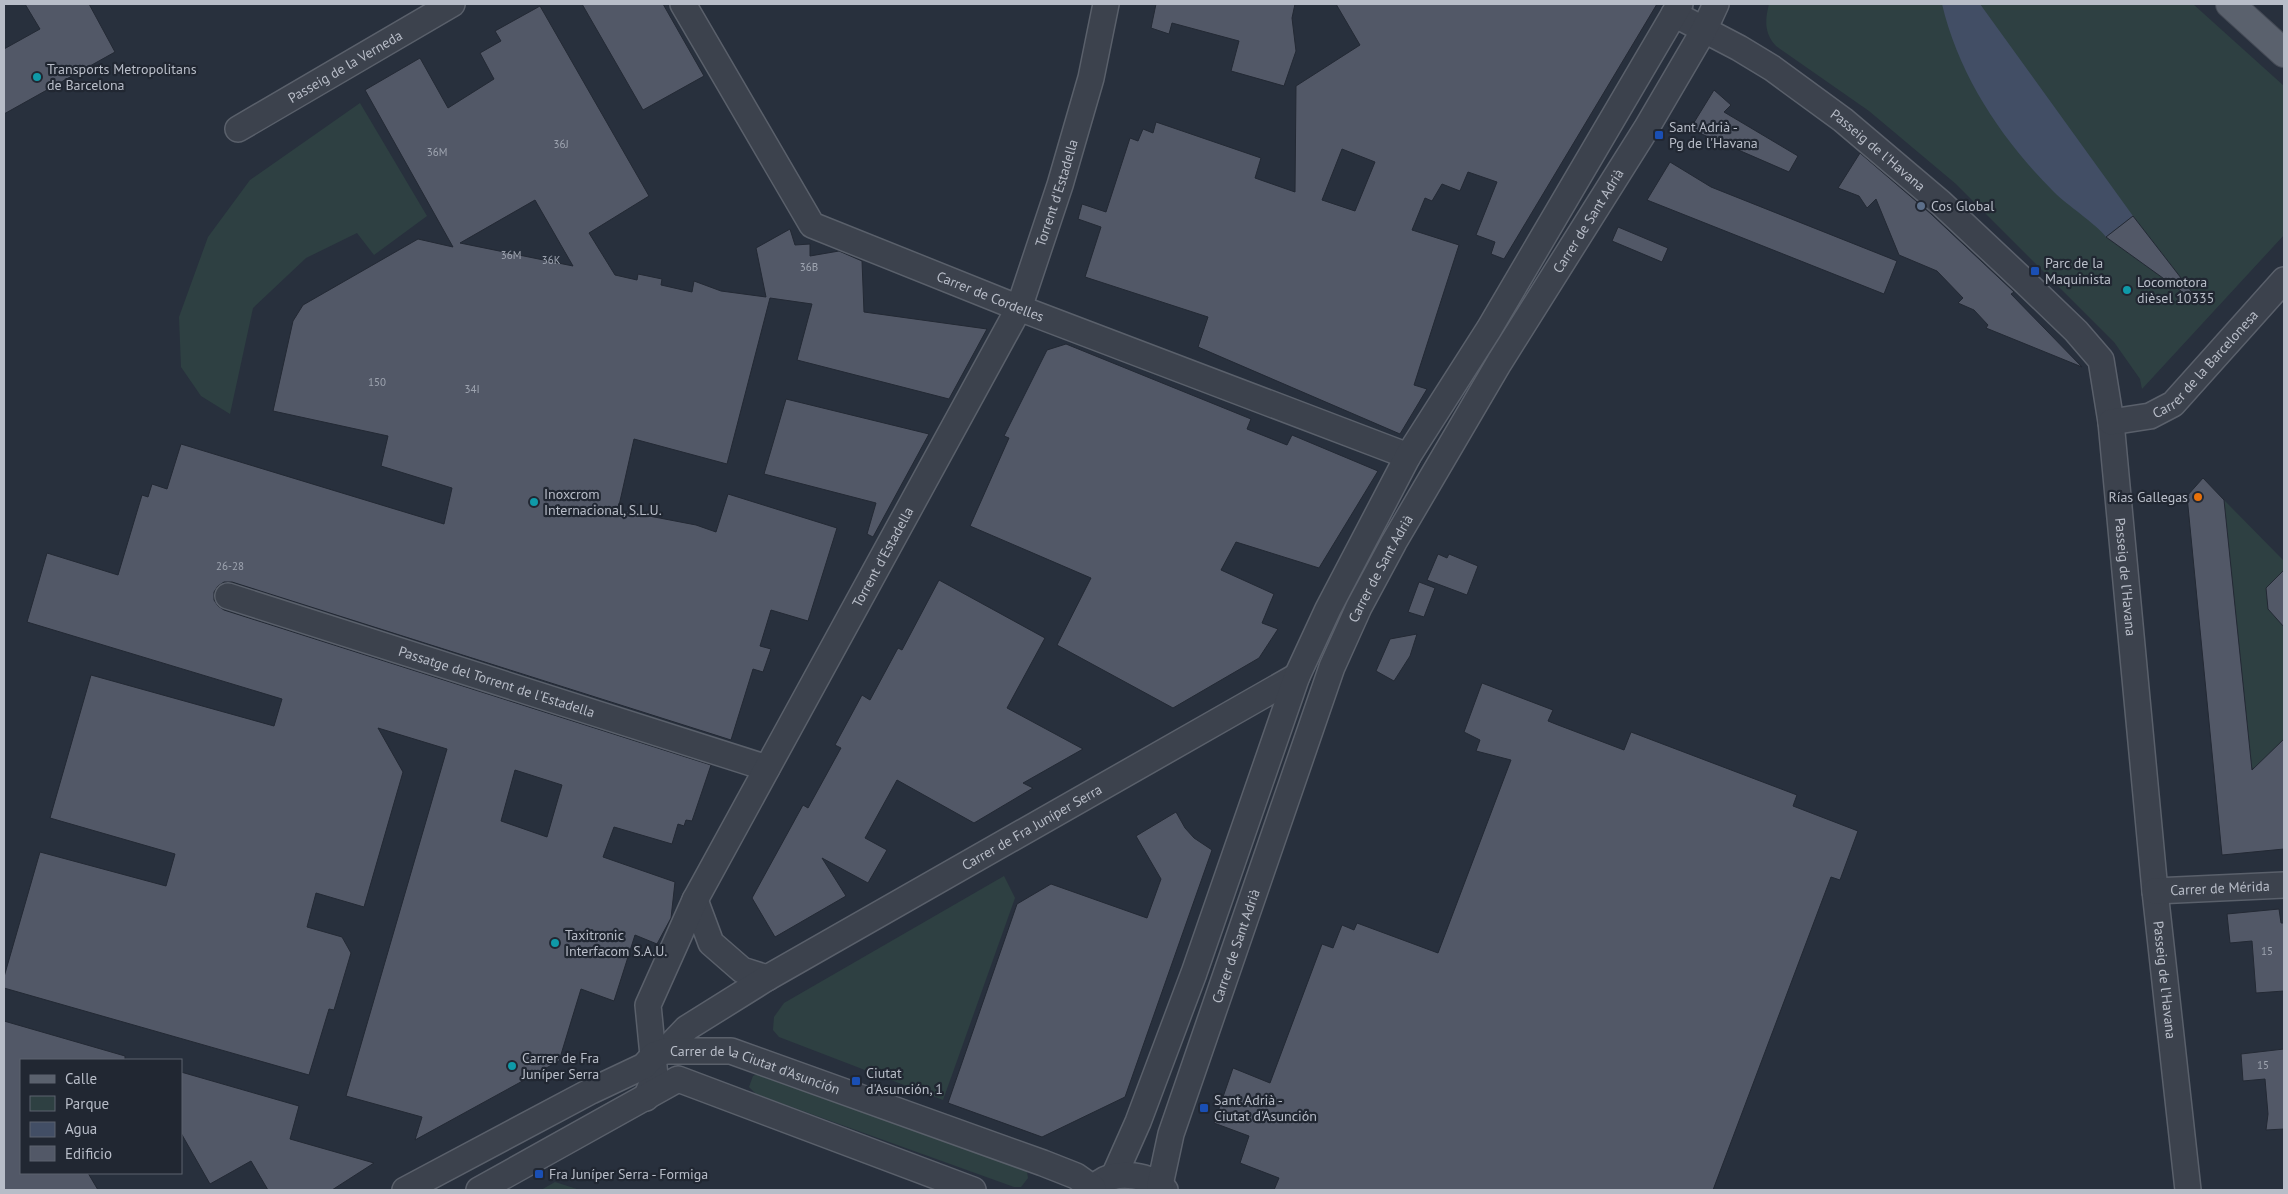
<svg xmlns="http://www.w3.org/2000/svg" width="2288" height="1194" font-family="'PT Sans',sans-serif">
<rect width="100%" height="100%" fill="#28303d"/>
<g fill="#2e4042">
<path d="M1769 4H2193L2284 86V235L2142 389 2140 379 2114 342 1956 184 1869 111 1776 46C1764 33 1765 20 1769 4Z"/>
<polygon points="360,103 427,216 374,255 357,233 306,258 253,308 230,414 201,396 181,367 179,317 208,237 250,180"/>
<polygon points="2224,500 2284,561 2284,570 2266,589 2268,609 2277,601 2284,608 2284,615 2279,620 2284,627 2284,765 2252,768"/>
<polygon points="1004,876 1015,898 943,1100 779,1037 773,1030 774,1017 784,1003"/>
<polygon points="758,1074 1023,1168 1027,1172 1028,1178 1021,1187 1014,1187 756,1094 749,1087 753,1076"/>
<polygon points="555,1182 580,1190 541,1190"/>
</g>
<path fill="#424e65" d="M1942 4H1980L2133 216 2106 237C2095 223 2068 206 2054 192 2002 140 1959 76 1942 4Z"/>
<g fill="#525867" stroke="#232934" fill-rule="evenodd">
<polygon points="25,4 89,4 115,52 4,114 4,49 40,29"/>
<polygon points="582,4 663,4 704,76 643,110"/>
<polygon points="1156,4 1295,4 1292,18 1296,51 1284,86 1231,71 1239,41 1172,23 1169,34 1151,28"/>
<path d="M1336 4H1657L1504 259 1491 254 1495 242 1476 235 1497 182 1468 172 1460 191 1442 184 1432 201 1425 198 1412 230 1459 245 1414 385 1427 389 1400 434 1198 347 1208 317 1085 277 1101 227 1078 219 1082 204 1106 212 1130 138 1138 141 1143 129 1153 133 1156 122 1261 158 1255 178 1295 192 1296 86 1360 45ZM1342 149 1375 162 1355 211 1322 200Z"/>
<path d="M540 6 649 196 589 233 615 275 637 280 638 274 662 279 661 285 692 292 694 281 721 291 766 297 756 248 790 229 795 245 810 244V256L839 251 862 261 864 312 987 329 949 399 797 360 812 304 770 298 727 464 634 439 618 510 696 525 716 532 728 494 837 528 808 621 771 610 760 646 771 649 763 672 753 669 731 740 232 582H224L218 586 214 592V600L218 606 224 610 711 765 692 821 686 820 684 826 678 824 672 844 614 827 603 857 675 882 671 918 657 944 635 935 614 1001 581 989 559 1061 415 1140 422 1117 346 1096 447 749 378 728 403 772 364 907 316 893 307 927 342 937 351 953 334 1010 329 1009 309 1075 4 988V977L40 852 166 886 175 854 50 818 91 675 274 726 282 699 27 622 47 553 118 575 142 495 148 497 152 484 167 489 181 444 444 524 452 488 381 466 388 436 273 411 293 321 303 305 418 239 453 247 365 90 420 58 448 108 494 79 480 53 501 41 495 31ZM535 200 573 266 460 243ZM515 770 562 785 547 837 501 821Z"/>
<polygon points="1714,90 1731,105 1724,112 1798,156 1789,172 1690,129"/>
<polygon points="1860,153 1931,214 2014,292 2011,294 2082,367 1986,328 1988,325 1974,310 1958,303 1963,298 1937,271 1899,255 1876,199 1867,208 1859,196 1838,188"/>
<polygon points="1670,162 1711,187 1897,261 1884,294 1647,200"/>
<polygon points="2133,216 2195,296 2192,299 2106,237"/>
<polygon points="1618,227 1668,248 1662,262 1612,241"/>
<polygon points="1066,344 1251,419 1247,429 1287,445 1292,435 1378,471 1319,568 1236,542 1221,570 1274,594 1262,623 1278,629 1259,658 1173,708 1057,645 1091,578 970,526 1009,438 1004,436 1047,350"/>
<polygon points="786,399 929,434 873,537 867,534 876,503 764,474"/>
<polygon points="2203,478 2224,500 2252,770 2284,739 2284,849 2222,855 2187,496"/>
<polygon points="1438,554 1447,558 1449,554 1478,566 1467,595 1427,580"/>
<polygon points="2284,570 2284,627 2268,609 2266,588"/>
<polygon points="939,580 1045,638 1007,708 1083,749 1023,783 1033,788 974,823 897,780 865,838 887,850 868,883 822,858 846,896 775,937 752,898 803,805 808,808 841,748 835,745 862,695 870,700 898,648 902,650"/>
<polygon points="1419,582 1435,588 1424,617 1408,612"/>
<polygon points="1417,634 1410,656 1394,681 1376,671 1390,639"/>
<polygon points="1482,683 1553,710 1548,721 1558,725 1624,750 1631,732 1797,795 1793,806 1858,831 1840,880 1831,877 1713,1190 1274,1190 1279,1178 1240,1163 1249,1136 1214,1123 1233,1068 1270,1083 1322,944 1333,948 1342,925 1354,930 1357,923 1438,953 1511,760 1476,751 1480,740 1464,732"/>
<polygon points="1176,812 1185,828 1194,838 1212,850 1125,1097 1042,1137 948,1103 1017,904 1051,884 1147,918 1161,879 1136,836"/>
<polygon points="2279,909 2281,923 2284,923 2284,991 2256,993 2252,941 2230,943 2227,914"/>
<polygon points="4,1021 125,1056 125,1060 21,1060 21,1173 88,1173 98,1190 4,1190"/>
<polygon points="2284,1049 2284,1129 2266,1130 2268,1114 2265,1079 2243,1081 2241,1054"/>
<polygon points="181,1072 299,1106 290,1139 374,1163 332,1190 268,1190 251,1161 210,1184 181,1133"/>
</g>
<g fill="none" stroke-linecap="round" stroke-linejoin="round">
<defs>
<g id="minor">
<path id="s1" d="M683 4 812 225 1019 308 1408 456"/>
<path id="s2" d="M1674 14 1739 48 1772 68 1843 120 1941 203 2024 281 2076 331 2101 360 2111 422 2155 891 2188 1190"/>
<path id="s3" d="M238 129 452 4"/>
<path id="s4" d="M2111 422 2150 416 2173 404 2284 280"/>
<path id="s5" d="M228 596 767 768"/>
<path id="s6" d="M2155 891 2284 885"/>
<polyline points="695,900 711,943 742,970 767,978"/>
<path id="s7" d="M665 1051 687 1028 767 978 1297 676"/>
<path id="s8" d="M646 1098 655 1076 648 1005 695 900 1019 308 1060 185 1091 78 1106 4"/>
<polyline points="1114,1176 1138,1122 1194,973 1297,676 1328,609 1408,456 1489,329 1680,4"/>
<path d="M1101 1182C1118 1170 1150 1175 1165 1190"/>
<path id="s9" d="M1160 1185 1171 1134 1332 667 1359 607 1394 542 1499 363 1646 129 1704 30 1716 4"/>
<path id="s10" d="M405 1190 591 1091 644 1066 654 1055 665 1051H731L1043 1163 1076 1176 1093 1188"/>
<polyline points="479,1190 678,1079 973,1190"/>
</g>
<polyline id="major" points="2230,4 2284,53"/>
</defs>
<use href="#minor" stroke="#5a606b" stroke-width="28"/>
<use href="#major" stroke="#454b56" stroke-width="30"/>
<use href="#minor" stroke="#3c424d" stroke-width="25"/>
<use href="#major" stroke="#5a616d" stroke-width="28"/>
</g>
<g fill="#0f9aa8" stroke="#212732" stroke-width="2">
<circle cx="37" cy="77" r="5"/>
<circle cx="2127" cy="290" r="5"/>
<circle cx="534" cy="502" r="5"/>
<circle cx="555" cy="943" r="5"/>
<circle cx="512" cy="1066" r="5"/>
</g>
<g fill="#1a4fb4" stroke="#212732" stroke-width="2">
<rect x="1654" y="130" width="10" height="10" rx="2.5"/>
<rect x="2030" y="266" width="10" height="10" rx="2.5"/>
<rect x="851" y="1076" width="10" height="10" rx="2.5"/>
<rect x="1199" y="1103" width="10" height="10" rx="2.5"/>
<rect x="534" y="1169" width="10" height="10" rx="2.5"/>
</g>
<circle fill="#5c6f8a" stroke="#212732" stroke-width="2" cx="1921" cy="206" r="5"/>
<circle fill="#e8710a" stroke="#212732" stroke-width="2" cx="2198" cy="497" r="5"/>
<g text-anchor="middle" stroke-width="4.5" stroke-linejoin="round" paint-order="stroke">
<g font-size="11" fill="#9ea4b0">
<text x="561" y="148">36J</text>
<text x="437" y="156">36M</text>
<text x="511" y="259">36M</text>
<text x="551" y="264">36K</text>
<text x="809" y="271">36B</text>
<text x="377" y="386">150</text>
<text x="472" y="393">34I</text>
<text x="230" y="570">26-28</text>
<text x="2267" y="955">15</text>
<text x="2263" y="1069">15</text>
</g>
<g font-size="14" fill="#b8bdc8" stroke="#212732">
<text dy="5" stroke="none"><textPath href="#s3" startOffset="124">Passeig de la Verneda</textPath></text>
<text dy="5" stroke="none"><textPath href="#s2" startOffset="246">Passeig de l'Havana</textPath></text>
<text dy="5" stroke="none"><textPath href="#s8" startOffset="1006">Torrent d'Estadella</textPath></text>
<text dy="5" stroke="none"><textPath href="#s9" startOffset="1061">Carrer de Sant Adrià</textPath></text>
<text dy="5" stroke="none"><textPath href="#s1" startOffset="448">Carrer de Cordelles</textPath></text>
<text dy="5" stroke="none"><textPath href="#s4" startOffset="116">Carrer de la Barcelonesa</textPath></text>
<text dy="5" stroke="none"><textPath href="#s8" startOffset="601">Torrent d'Estadella</textPath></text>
<text dy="5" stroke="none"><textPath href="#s9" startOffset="656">Carrer de Sant Adrià</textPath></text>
<text dy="5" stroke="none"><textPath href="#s2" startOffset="771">Passeig de l'Havana</textPath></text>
<text dy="5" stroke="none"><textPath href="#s5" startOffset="282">Passatge del Torrent de l'Estadella</textPath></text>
<text dy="5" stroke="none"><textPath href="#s7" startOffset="431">Carrer de Fra Juníper Serra</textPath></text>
<text dy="5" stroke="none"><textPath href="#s6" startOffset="65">Carrer de Mérida</textPath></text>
<text dy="5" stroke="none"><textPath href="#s9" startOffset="251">Carrer de Sant Adrià</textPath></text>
<text dy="5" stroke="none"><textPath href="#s2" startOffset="1176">Passeig de l'Havana</textPath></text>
<text dy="5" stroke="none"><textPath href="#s10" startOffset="389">Carrer de la Ciutat d'Asunción</textPath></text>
</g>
<g font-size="14" fill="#b8bdc8" stroke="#212732" text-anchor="start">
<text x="47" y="74">Transports Metropolitans<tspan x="47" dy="16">de Barcelona</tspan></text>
<text x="1669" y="132">Sant Adrià -<tspan x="1669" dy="16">Pg de l'Havana</tspan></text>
<text x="1931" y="211">Cos Global</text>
<text x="2045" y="268">Parc de la<tspan x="2045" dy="16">Maquinista</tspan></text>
<text x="2137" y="287">Locomotora<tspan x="2137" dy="16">dièsel 10335</tspan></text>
<text x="544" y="499">Inoxcrom<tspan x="544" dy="16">Internacional, S.L.U.</tspan></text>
<text x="2188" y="502" text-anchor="end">Rías Gallegas</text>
<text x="565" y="940">Taxitronic<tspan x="565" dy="16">Interfacom S.A.U.</tspan></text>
<text x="522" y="1063">Carrer de Fra<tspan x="522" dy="16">Juníper Serra</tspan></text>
<text x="866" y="1078">Ciutat<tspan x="866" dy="16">d'Asunción, 1</tspan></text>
<text x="1214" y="1105">Sant Adrià -<tspan x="1214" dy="16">Ciutat d'Asunción</tspan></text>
<text x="549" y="1179">Fra Juníper Serra - Formiga</text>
</g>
</g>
<rect width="2288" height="1194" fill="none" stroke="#b8bdc8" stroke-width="10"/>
<rect x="20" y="1059" width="162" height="115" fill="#212732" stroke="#5d636e"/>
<rect x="30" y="1075" width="25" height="8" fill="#5a616d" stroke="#5d636e"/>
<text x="65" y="1084" font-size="15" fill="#b8bdc8">Calle</text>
<rect x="30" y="1096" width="25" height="15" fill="#2e4042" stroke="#5d636e"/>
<text x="65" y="1109" font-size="15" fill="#b8bdc8">Parque</text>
<rect x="30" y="1122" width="25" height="15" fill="#424e65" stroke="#5d636e"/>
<text x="65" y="1134" font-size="15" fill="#b8bdc8">Agua</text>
<rect x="30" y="1146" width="25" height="15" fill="#525867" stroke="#5d636e"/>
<text x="65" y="1159" font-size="15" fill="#b8bdc8">Edificio</text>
</svg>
